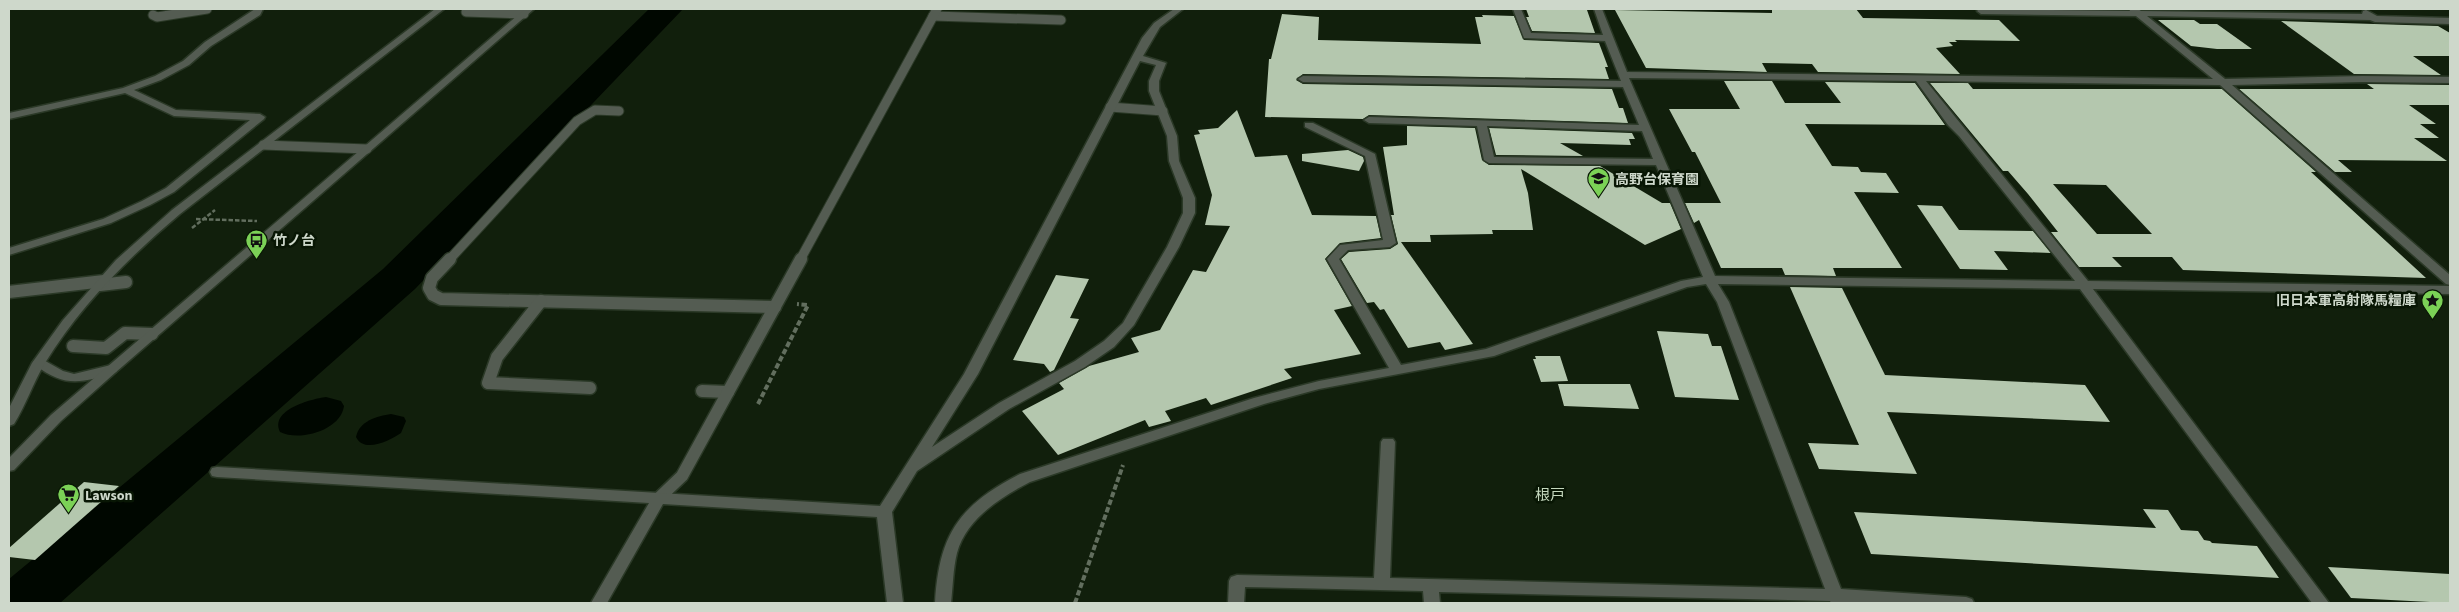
<svg xmlns="http://www.w3.org/2000/svg" width="2459" height="612" font-family="'Source Sans 3','Noto Sans JP',sans-serif">
<rect width="100%" height="100%" fill="#111f0c"/>
<g fill="#000700">
<path d="M326 397 341 401 344 406C341 430 300 442 280 432 269 410 311 399 326 397Z"/>
<path d="M391 414 404 417 406 421 401 433C391 440 364 454 356 437 359 421 377 416 391 414Z"/>
</g>
<g fill="none" stroke-linecap="round" stroke-linejoin="round">
<polygon fill="#000700" fill-rule="evenodd" points="649,9 683,9 415,289 60,603 9,603 9,579 383,269"/>
</g>
<g fill="#b4c7ae" fill-rule="evenodd">
<polygon points="1526,9 1587,10 1595,33 1532,31 1526,17 1529,17"/>
<polygon points="1772,9 1856,9 1863,18 1999,20 2020,41 1955,40 1957,42 1949,42 1953,46 1936,48 1960,74 1818,72 1812,64 1762,63 1767,72 1646,68 1615,10 1772,13"/>
<polygon points="1282,14 1319,17 1318,40 1481,44 1475,17 1483,17 1482,15 1514,16 1524,40 1599,43 1608,67 1605,67 1609,79 1303,74 1296,80 1303,84 1612,89 1619,108 1623,108 1628,123 1369,115 1363,119 1265,117 1269,59 1271,59"/>
<polygon points="2158,20 2194,20 2200,24 2217,24 2252,49 2217,49 2191,46"/>
<polygon points="2281,21 2438,26 2450,33 2450,56 2413,56 2441,75 2354,74"/>
<polygon points="1724,81 1772,81 1785,103 1841,103 1825,82 1915,83 1945,125 1805,124 1832,166 1858,167 1861,172 1886,173 1899,193 1854,192 1902,268 1833,268 1836,276 1785,275 1782,268 1721,268 1699,220 1694,223 1685,203 1721,203 1695,152 1692,152 1669,109 1740,109"/>
<path d="M1930 83H1968L1973 89H2222L2316 172H2311L2426 278 2183 270 2172 257H2112L2122 267H2079L2051 232H2058L2028 194 2008 171H2003ZM2053 184 2106 185 2152 234H2097Z"/>
<polygon points="2367,84 2450,85 2450,105 2409,105 2436,124 2420,124 2439,138 2414,138 2447,161 2338,160 2352,172 2335,172 2239,89 2374,89"/>
<polygon points="1237,110 1255,157 1287,155 1312,215 1376,216 1381,238 1340,243 1325,259 1352,306 1334,310 1361,354 1284,369 1292,378 1211,405 1206,398 1165,411 1171,421 1149,427 1145,420 1058,455 1022,411 1064,389 1059,383 1089,366 1139,352 1131,338 1160,330 1193,270 1206,272 1230,226 1205,225 1212,195 1194,135 1200,134 1198,130 1218,128"/>
<polygon points="1407,126 1475,128 1482,160 1489,165 1600,166 1662,203 1670,203 1681,229 1645,245 1521,169 1528,193 1533,230 1492,230 1493,234 1430,235 1431,242 1401,242 1473,344 1445,350 1440,342 1408,348 1384,309 1380,310 1374,302 1367,303 1341,259 1349,252 1390,249 1398,244 1391,215 1394,215 1383,147 1407,145"/>
<polygon points="1489,128 1632,133 1635,139 1629,139 1631,145 1560,143 1583,156 1496,155"/>
<polygon points="1348,150 1363,157 1364,161 1359,171 1302,161 1302,154"/>
<polygon points="1917,205 1942,206 1959,230 2033,231 2051,253 1994,251 2008,270 1960,269"/>
<polygon points="1056,275 1089,279 1070,318 1079,319 1054,370 1050,372 1044,364 1013,360"/>
<polygon points="1790,287 1842,288 1885,375 2085,385 2110,422 1887,412 1917,474 1819,469 1808,443 1859,445"/>
<polygon points="1657,331 1708,334 1712,346 1721,346 1739,400 1675,397"/>
<polygon points="1535,356 1560,356 1568,381 1541,382 1533,359 1536,359"/>
<polygon points="1558,384 1630,384 1639,409 1564,406"/>
<polygon points="84,482 119,486 35,560 9,557 9,548"/>
<polygon points="2143,509 2168,510 2181,530 2198,531 2204,540 2210,541 2212,543 2257,546 2279,578 1871,554 1854,512 2156,528"/>
<polygon points="2328,567 2450,574 2450,603 2351,598"/>
</g>
<g fill="none" stroke-linecap="round" stroke-linejoin="round">
<defs>
<g id="service-far1">
<polyline points="466,12 524,14"/>
<polyline points="153,15 157,17 207,9"/>
<polyline points="933,16 1061,20"/>
<polyline points="1110,107 1163,111"/>
<polyline points="263,145 367,149"/>
<polyline points="449,260 577,121 595,110 619,111"/>
<polyline points="800,260 937,9"/>
</g>
<g id="service">
<polyline points="450,259 432,278 429,288 433,295 441,299 775,307"/>
<polyline points="100,285 126,282"/>
<polyline points="9,292 104,281"/>
<polyline points="541,301 497,357 488,383 590,388"/>
<polyline points="73,346 106,348 125,333 152,334"/>
<polyline points="702,391 728,392"/>
<polyline points="659,498 682,476 801,259"/>
</g>
<g id="minor">
<polygon points="255,9 263,9 260,15 211,46 189,65 161,80 134,90 176,110 260,114 265,117 264,119 174,192 150,205 111,223 9,255 9,248 103,219 142,201 166,188 250,120 174,116 125,93 9,119 9,113 123,88 155,76 183,61 205,42"/>
<path d="M1174 9H1183L1160 27 1143 56 1166 63 1159 81V91L1177 136 1179 161 1195 198V213L1179 247 1134 325 1114 347 1085 367 1009 409 917 471 892 512 903 603H887L877 517 663 504 607 603H591L649 503 217 477 212 476 210 472 212 468 217 467 880 506 964 374 1142 38 1154 23ZM1140 61 1156 65 1149 81V91L1167 136 1169 161 1183 198V213L1167 247 1123 323 1104 341 1075 361 999 403 932 447 978 374Z"/>
<path d="M1513 9H1521L1531 33 1603 35 1594 9H1602L1627 72 2213 79 2136 16 1981 14 1977 11 1979 9 2130 11 2129 9H2138L2141 11 2362 14 2363 11 2366 10 2377 16 2450 18V24L2375 22 2370 20 2147 16 2225 79 2363 76 2450 77V83L2363 82 2232 85 2450 275V285L2446 284 2220 85 1926 81 2088 281 2450 286V294L2093 289 2329 603H2312L2080 289 1718 284 1729 302 1841 589 1966 597 1972 599 1974 603H1831L1830 601 1439 592 1440 603H1424L1423 591 1245 587 1244 603H1228L1229 581 1231 577 1237 575 1374 578 1381 442 1383 439H1393L1395 442 1390 578 1825 589 1717 302 1706 284 1687 287 1494 356 1319 389 1264 404 1030 482C1001 497 966 519 957 553 953 569 953 586 951 603H935C939 535 958 506 1020 474L1254 398 1319 381 1389 368 1327 259 1340 245 1383 240 1365 156 1305 127V123H1313L1375 154 1396 243 1390 247 1348 250 1339 259 1401 365 1486 349 1681 281 1703 277 1656 165 1489 163 1484 160 1477 126 1369 123 1364 120 1369 117 1639 125 1623 87 1303 82 1298 79 1303 76 1621 81 1605 41 1524 38ZM1629 78 1916 81 1948 125 1959 136 2075 281 1715 276ZM1487 126 1642 131 1653 159 1494 157Z"/>
<path d="M40 358 63 371 74 374 111 365 118 369 116 372C82 383 65 388 35 365L33 362Z"/>
</g>
<g id="tertiary">
<path d="M435 9H444L180 214C129 257 80 306 45 363 33 383 26 405 14 424L9 426V408L32 363 63 320 116 260 172 210Z"/>
<polygon points="525,9 534,9 116,372 61,421 14,470 9,471 9,458 51,415"/>
</g>
</defs>
<use href="#service-far1" stroke="#2b3927" stroke-width="11"/>
<use href="#service" stroke="#2b3927" stroke-width="15"/>
<use href="#minor" stroke="#2b3927" stroke-width="3"/>
<use href="#tertiary" stroke="#2b3927" stroke-width="3"/>
<g stroke="#626e5e" stroke-width="2.5" stroke-dasharray="4.5 2" stroke-linecap="butt">
<polyline points="196,219 257,221"/>
<polyline points="192,228 215,210"/>
</g>
<g stroke="#626e5e" stroke-width="4" stroke-dasharray="5.5 2.5" stroke-linecap="butt">
<polyline points="758,404 808,305 797,304"/>
<polyline points="1075,603 1123,465"/>
</g>
<use href="#service-far1" stroke="#545c52" stroke-width="9"/>
<use href="#service" stroke="#545c52" stroke-width="12"/>
<use href="#minor" fill="#545c52" fill-rule="evenodd"/>
<use href="#tertiary" fill="#545c52" fill-rule="evenodd"/>
</g>
<defs>
<symbol id="school-pin" viewBox="-11 -11 22 30"><path d="M0 17L-7.5 6A9.5 9.5 0 1 1 7.5 6Z" fill="#7bd156" stroke="#081604"/><path d="M0-5L7-2L0 1L-7-2ZM-4 1L0 2.5L4 1V4Q0 6-4 4Z" fill="#111"/></symbol>
<symbol id="bus-pin" viewBox="-11 -11 22 30"><path d="M0 17L-7.5 6A9.5 9.5 0 1 1 7.5 6Z" fill="#7bd156" stroke="#081604"/><path d="M-5-6H5V4H4V6H2V4H-2V6H-4V4H-5ZM-3.5-4V0h7V-4ZM-3.5 1.2v1.5H-2V1.2ZM2 1.2v1.5H3.5V1.2Z" fill="#111"/></symbol>
<symbol id="sight-pin" viewBox="-11 -11 22 30"><path d="M0 17L-7.5 6A9.5 9.5 0 1 1 7.5 6Z" fill="#7bd156" stroke="#081604"/><path d="M0-6L1.8-2.2L6-1.7L2.9 1.2L3.7 5.4L0 3.3L-3.7 5.4L-2.9 1.2L-6-1.7L-1.8-2.2Z" fill="#111"/></symbol>
<symbol id="supermarket-pin" viewBox="-11 -11 22 30"><path d="M0 17L-7.5 6A9.5 9.5 0 1 1 7.5 6Z" fill="#7bd156" stroke="#081604"/><path d="M-6-5.5h2.5l.6 2H6L4.5 2H-2.5L-4.4-4H-6ZM-1.5 3.2a1.3 1.3 0 1 0 .1 0ZM3 3.2a1.3 1.3 0 1 0 .1 0Z" fill="#111"/></symbol>
</defs>
<g fill-rule="evenodd">
<use href="#school-pin" x="1586" y="166" width="25" height="34"/>
<use href="#bus-pin" x="244" y="228" width="25" height="34"/>
<use href="#sight-pin" x="2420" y="288" width="25" height="34"/>
<use href="#supermarket-pin" x="56" y="482" width="25" height="34"/>
</g>
<g text-anchor="middle" stroke-width="5" stroke-linejoin="round" paint-order="stroke">
<g font-size="14" font-weight="bold" fill="#ced8cb" stroke="#081604" text-anchor="start">
<text x="1615" y="184">高野台保育園</text>
<text x="273" y="245">竹ノ台</text>
<text x="2416" y="305" text-anchor="end">旧日本軍高射隊馬糧庫</text>
<text x="85" y="500">Lawson</text>
</g>
<g font-size="15" fill="#c5d8be" stroke="#081604">
<text x="1550" y="500">根戸</text>
</g>
</g>
<rect width="2459" height="612" fill="none" stroke="#ced8cb" stroke-width="20"/>
</svg>
